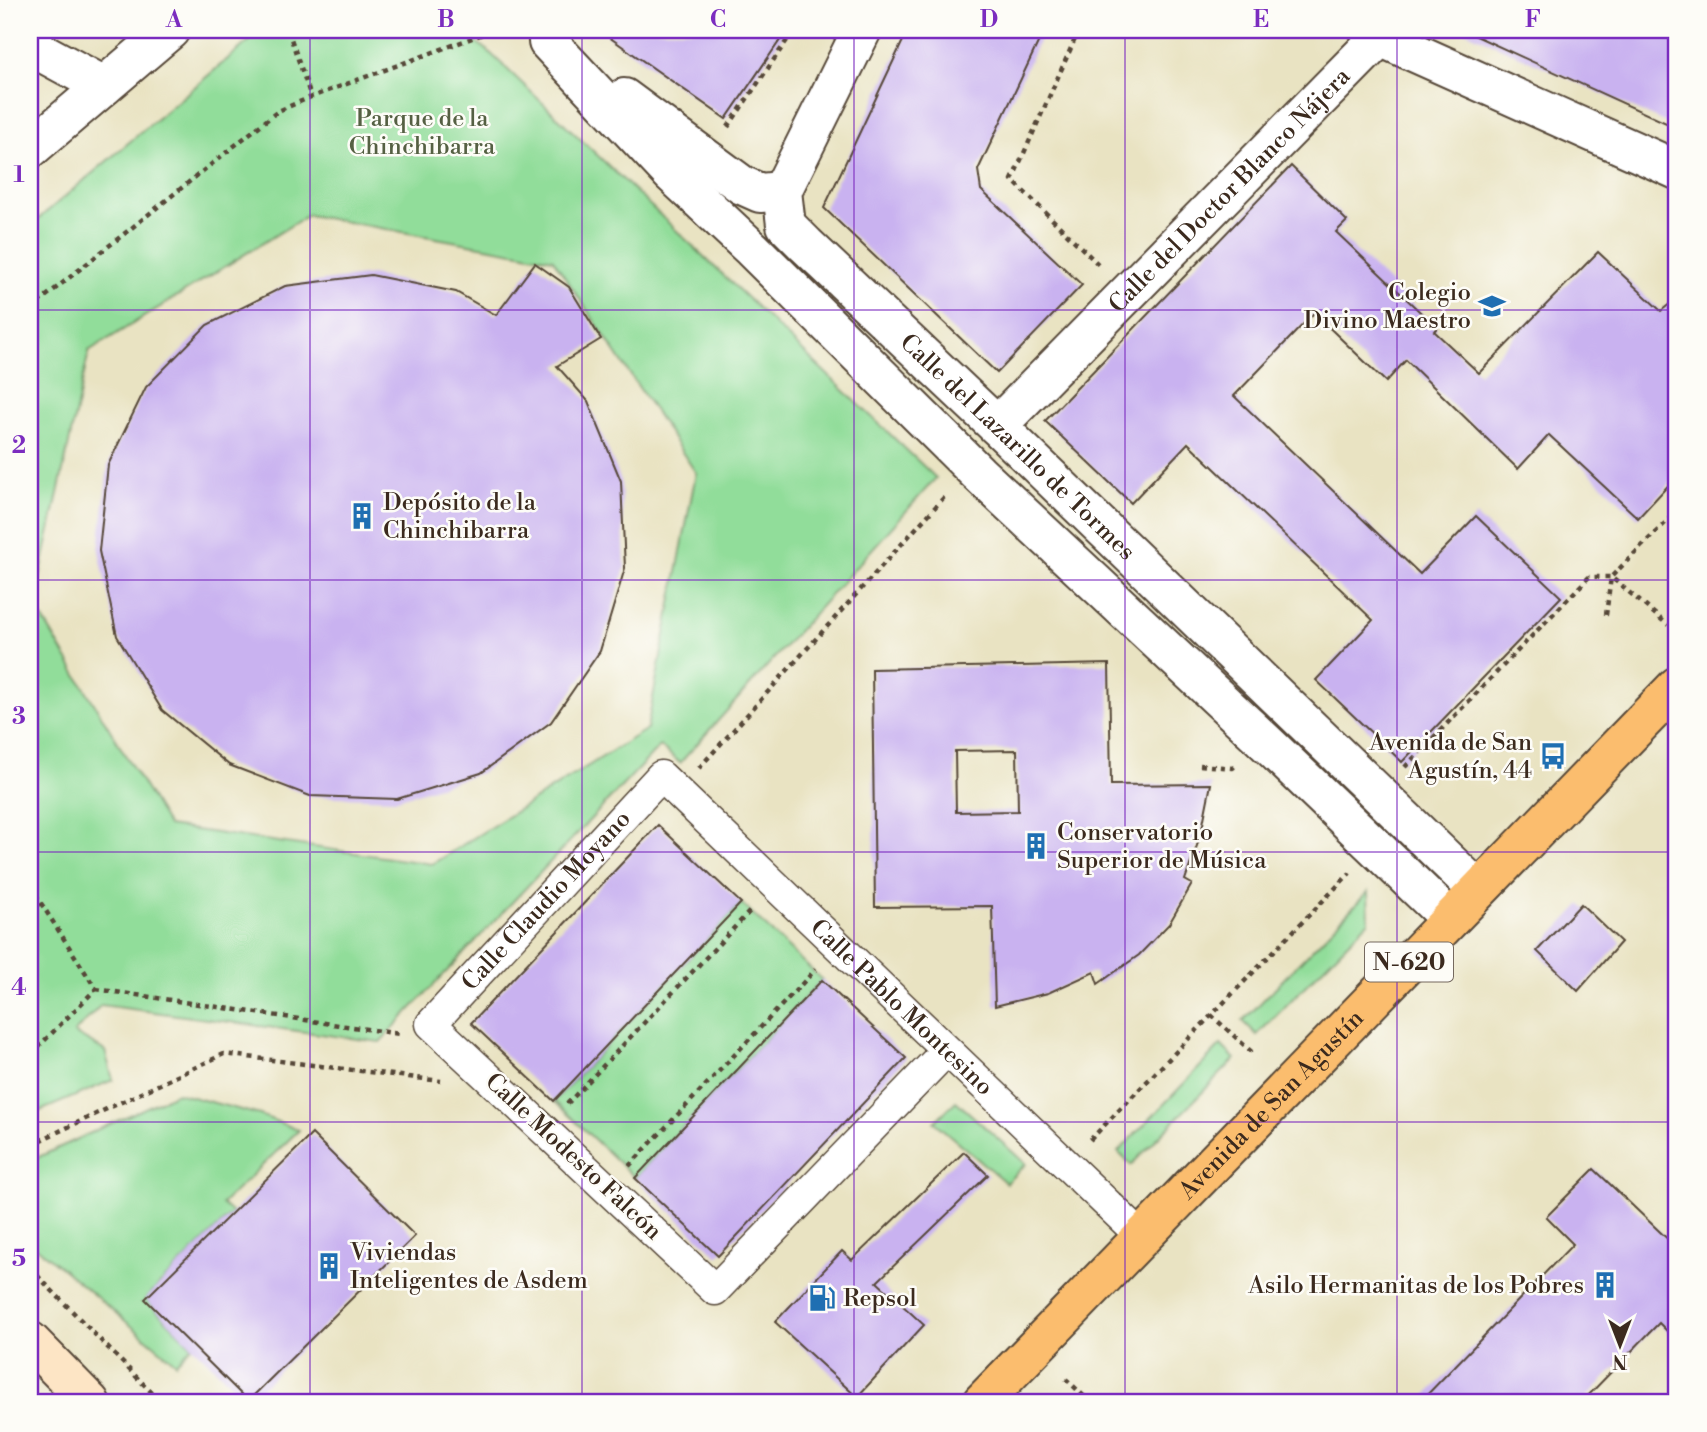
<svg xmlns="http://www.w3.org/2000/svg" width="1707" height="1432" font-family="'Libre Bodoni',serif">
<rect width="100%" height="100%" fill="#fdfcf7"/>
<filter id="ink" filterUnits="userSpaceOnUse"><feTurbulence type="fractalNoise" baseFrequency=".0143" numOctaves="2"/><feDisplacementMap in="SourceGraphic" scale="14" xChannelSelector="R" yChannelSelector="G"/><feConvolveMatrix kernelMatrix="1 2 1 2 8 2 1 2 1" color-interpolation-filters="sRGB"/></filter>
<filter id="wash" filterUnits="userSpaceOnUse"><feTurbulence type="fractalNoise" baseFrequency=".00686" numOctaves="4" result="noise"/><feDisplacementMap in="SourceGraphic" scale="28" xChannelSelector="R" yChannelSelector="G"/><feGaussianBlur stdDeviation="1.57" result="paint"/><feColorMatrix in="noise" values="0 0 0 0 0 0 0 0 0 0 0 0 0 0 0 0 0 1.4 0 .05"/><feComposite in="paint" operator="in"/></filter>
<g filter="url(#wash)">
<rect width="100%" height="100%" fill="#e9e3c2"/>
<g fill="#91dd9a" stroke="#66845c" stroke-width="2" fill-rule="evenodd">
<path d="M262 30H458L486 49 936 478 680 763 660 746 380 1042 101 1005 74 1033 105 1051 113 1080 33 1114 30 1110V226ZM308 215 553 259 696 473 647 729 432 864 168 826 34 604 89 351Z"/>
<polygon points="1368,892 1369,921 1257,1035 1243,1021"/>
<polygon points="741,903 822,980 635,1178 554,1101"/>
<polygon points="1221,1045 1235,1059 1131,1165 1118,1152"/>
<polygon points="177,1093 260,1115 299,1130 222,1204 232,1213 145,1299 192,1346 176,1363 30,1242 30,1161"/>
<polygon points="956,1101 1026,1164 1006,1183 934,1122"/>
</g>
<g id="blocks">
<g fill="#c9b2f0" fill-rule="evenodd">
<polygon points="599,30 787,30 726,119"/>
<polygon points="908,30 1044,30 978,170 981,190 1082,285 997,373 824,208"/>
<polygon points="1463,30 1660,30 1677,38 1677,128"/>
<polygon points="1291,166 1347,221 1336,232 1437,328 1434,331 1479,373 1598,252 1661,311 1677,298 1677,476 1638,518 1549,435 1518,469 1406,360 1386,382 1314,313 1234,396 1420,574 1476,516 1561,597 1402,762 1316,680 1373,620 1188,443 1131,503 1045,421"/>
<polygon points="535,263 569,287 601,339 557,366 588,401 621,481 625,568 600,651 551,722 481,773 397,799 310,796 229,765 162,710 117,636 99,551 108,465 146,387 207,325 285,286 371,275 456,292 496,315"/>
<path d="M1109 664 1111 785 1211 784 1201 834 1185 880 1192 884 1169 924 1139 955 1098 984 1094 972 1048 993 995 1006 992 906 875 907 872 669ZM1017 750 1018 811 956 812 955 751Z"/>
<polygon points="658,825 741,903 554,1101 471,1023"/>
<polygon points="1581,904 1621,942 1578,991 1537,951"/>
<polygon points="822,980 906,1058 718,1256 635,1178"/>
<polygon points="312,1134 415,1236 248,1401 145,1299"/>
<polygon points="964,1152 988,1175 877,1282 924,1325 857,1397 775,1322 842,1251 852,1260"/>
<polygon points="1594,1169 1677,1248 1677,1341 1659,1323 1582,1402 1420,1402 1573,1244 1546,1217"/>
</g>
</g>
</g>
<g filter="url(#ink)">
<use href="#blocks" fill-opacity="0" stroke="#554637" stroke-width="2"/>
<g fill="none" stroke-linecap="round" stroke-linejoin="round">
<defs>
<g id="pedestrian">
<path id="s1" d="M947 1050 715 1290 431 1024 661 776 1143 1238"/>
</g>
<g id="minor">
<polyline points="548,42 672,174 752,249 978,473 1275,751 1450,919"/>
<polyline points="30,46 104,86"/>
<polyline points="624,98 742,185 760,193 782,191"/>
<polyline points="30,149 170,30"/>
<path id="s2" d="M782 191 786 225 806 245 997 426 1478 890"/>
<polyline points="782,191 862,30"/>
<path id="s3" d="M997 426 1380 37 1677 170"/>
</g>
<polyline id="secondary" points="30,1341 90,1402"/>
<g id="trunk">
<path id="s4" d="M982 1402 1677 686"/>
</g>
</defs>
<use href="#pedestrian" stroke="#554637" stroke-width="33"/>
<use href="#minor" stroke="#554637" stroke-width="42"/>
<use href="#secondary" stroke="#554637" stroke-width="42"/>
<use href="#trunk" stroke="#554637" stroke-width="42"/>
<g stroke="#554637" stroke-width="4.5" stroke-dasharray="5 5" stroke-linecap="butt">
<polyline points="288,30 311,97"/>
<polyline points="1079,30 1012,180 1101,267"/>
<polyline points="728,127 794,30"/>
<polyline points="30,309 278,111 311,97 483,34"/>
<polyline points="1606,615 1611,577 1677,511"/>
<polyline points="1200,765 1233,768 1236,765"/>
<polyline points="1405,767 1589,577 1611,577 1668,625"/>
<polyline points="699,768 947,494"/>
<polyline points="30,886 96,989 30,1055"/>
<polyline points="96,989 400,1034"/>
<polyline points="1211,1015 1254,1054"/>
<polyline points="567,1104 751,910"/>
<polyline points="1090,1140 1350,873"/>
<polyline points="30,1145 224,1054 441,1081"/>
<polyline points="629,1166 816,969"/>
<polyline points="30,1268 161,1402"/>
<polyline points="1066,1379 1090,1402"/>
</g>
<use href="#pedestrian" stroke="#fff" stroke-width="30"/>
<use href="#minor" stroke="#fff" stroke-width="38"/>
<use href="#secondary" stroke="#fde5c5" stroke-width="38"/>
<use href="#trunk" stroke="#fbbd6e" stroke-width="38"/>
</g>
</g>
<path fill="none" stroke="#7b2cbf" stroke-width="2" stroke-opacity="0.55" d="M310 30V1402M582 30V1402M854 30V1402M1125 30V1402M1397 30V1402M30 310H1677M30 580H1677M30 852H1677M30 1122H1677"/>
<defs>
<symbol id="school-bare" viewBox="-9 -9 18 18"><path d="M0-5L7-2L0 1L-7-2ZM-4 1L0 2.5L4 1V4Q0 6-4 4Z" fill="#1f6fb2" stroke="#fdfcf7" stroke-width="2.5" paint-order="stroke"/></symbol>
<symbol id="building-bare" viewBox="-9 -9 18 18"><path d="M-4-6H4V6H1V3H-1V6H-4ZM-2.5-4.3h1.7v1.8h-1.7ZM.8-4.3h1.7v1.8H.8ZM-2.5-1h1.7V.8h-1.7ZM.8-1h1.7V.8H.8Z" fill="#1f6fb2" stroke="#fdfcf7" stroke-width="2.5" paint-order="stroke"/></symbol>
<symbol id="bus-bare" viewBox="-9 -9 18 18"><path d="M-5-6H5V4H4V6H2V4H-2V6H-4V4H-5ZM-3.5-4V0h7V-4ZM-3.5 1.2v1.5H-2V1.2ZM2 1.2v1.5H3.5V1.2Z" fill="#1f6fb2" stroke="#fdfcf7" stroke-width="2.5" paint-order="stroke"/></symbol>
<symbol id="fuel-bare" viewBox="-9 -9 18 18"><path d="M-5.5-6h7V0h2V4h1.3V-2.5L3-4.5l.8-.8L6-3V5H2.5V1h-1V6h-7ZM-4.2-4.7v3.2H.2V-4.7Z" fill="#1f6fb2" stroke="#fdfcf7" stroke-width="2.5" paint-order="stroke"/></symbol>
</defs>
<g fill-rule="evenodd">
<use href="#school-bare" x="1473" y="287" width="38" height="38"/>
<use href="#building-bare" x="343" y="497" width="38" height="38"/>
<use href="#bus-bare" x="1534" y="737" width="38" height="38"/>
<use href="#building-bare" x="1017" y="827" width="38" height="38"/>
<use href="#building-bare" x="310" y="1247" width="38" height="38"/>
<use href="#building-bare" x="1586" y="1266" width="38" height="38"/>
<use href="#fuel-bare" x="803" y="1279" width="38" height="38"/>
</g>
<g text-anchor="middle" stroke-width="5" stroke-linejoin="round" paint-order="stroke">
<rect fill="#fdfcf7" stroke="#75695f" stroke-width="2" x="1365" y="942.5" width="88" height="39" rx="5"/>
<g font-size="23" font-weight="bold" fill="#3b2a1e">
<text x="1409" y="970">N-620</text>
</g>
<g font-size="24" fill="#556043" stroke="#fdfcf7">
<text x="422" y="126">Parque de la<tspan x="422" dy="28">Chinchibarra</tspan></text>
</g>
<g font-size="24" fill="#3b2a1e" stroke="#fdfcf7">
<text dy="8" stroke="none"><textPath href="#s3" startOffset="331">Calle del Doctor Blanco Nájera</textPath></text>
<text dy="8" stroke="none"><textPath href="#s2" startOffset="355">Calle del Lazarillo de Tormes</textPath></text>
<text dy="8" stroke="none"><textPath href="#s1" startOffset="892">Calle Claudio Moyano</textPath></text>
<text dy="8" stroke="none"><textPath href="#s1" startOffset="1395">Calle Pablo Montesino</textPath></text>
<text dy="8" stroke="none"><textPath href="#s4" startOffset="415">Avenida de San Agustín</textPath></text>
<text transform="translate(574 1156) rotate(43)" y="8">Calle Modesto Falcón</text>
</g>
<g font-size="24" fill="#3b2a1e" stroke="#fdfcf7" text-anchor="start">
<text x="1471" y="300" text-anchor="end">Colegio<tspan x="1471" dy="28">Divino Maestro</tspan></text>
<text x="383" y="510">Depósito de la<tspan x="383" dy="28">Chinchibarra</tspan></text>
<text x="1532" y="750" text-anchor="end">Avenida de San<tspan x="1532" dy="28">Agustín, 44</tspan></text>
<text x="1057" y="840">Conservatorio<tspan x="1057" dy="28">Superior de Música</tspan></text>
<text x="350" y="1260">Viviendas<tspan x="350" dy="28">Inteligentes de Asdem</tspan></text>
<text x="1584" y="1293" text-anchor="end">Asilo Hermanitas de los Pobres</text>
<text x="843" y="1306">Repsol</text>
</g>
</g>
<rect width="1707" height="1432" fill="none" stroke="#fdfcf7" stroke-width="77"/>
<g transform="translate(1620 1345) rotate(180)" stroke="#fdfcf7" stroke-width="5" paint-order="stroke">
<path d="M0-5L12 26L0 18L-12 26Z" fill="#3b2a1e"/>
<text y="-10" font-size="19" font-weight="bold" text-anchor="middle" fill="#3b2a1e">N</text>
</g>
<rect x="38" y="38" width="1630" height="1356" fill="none" stroke="#7b2cbf" stroke-width="2.5"/>
<g font-size="23" text-anchor="middle" font-weight="bold" fill="#7b2cbf">
<text x="174" y="27">A</text>
<text x="446" y="27">B</text>
<text x="718" y="27">C</text>
<text x="989" y="27">D</text>
<text x="1261" y="27">E</text>
<text x="1533" y="27">F</text>
<text x="19" y="182">1</text>
<text x="19" y="453">2</text>
<text x="19" y="724">3</text>
<text x="19" y="995">4</text>
<text x="19" y="1266">5</text>
</g>
</svg>
